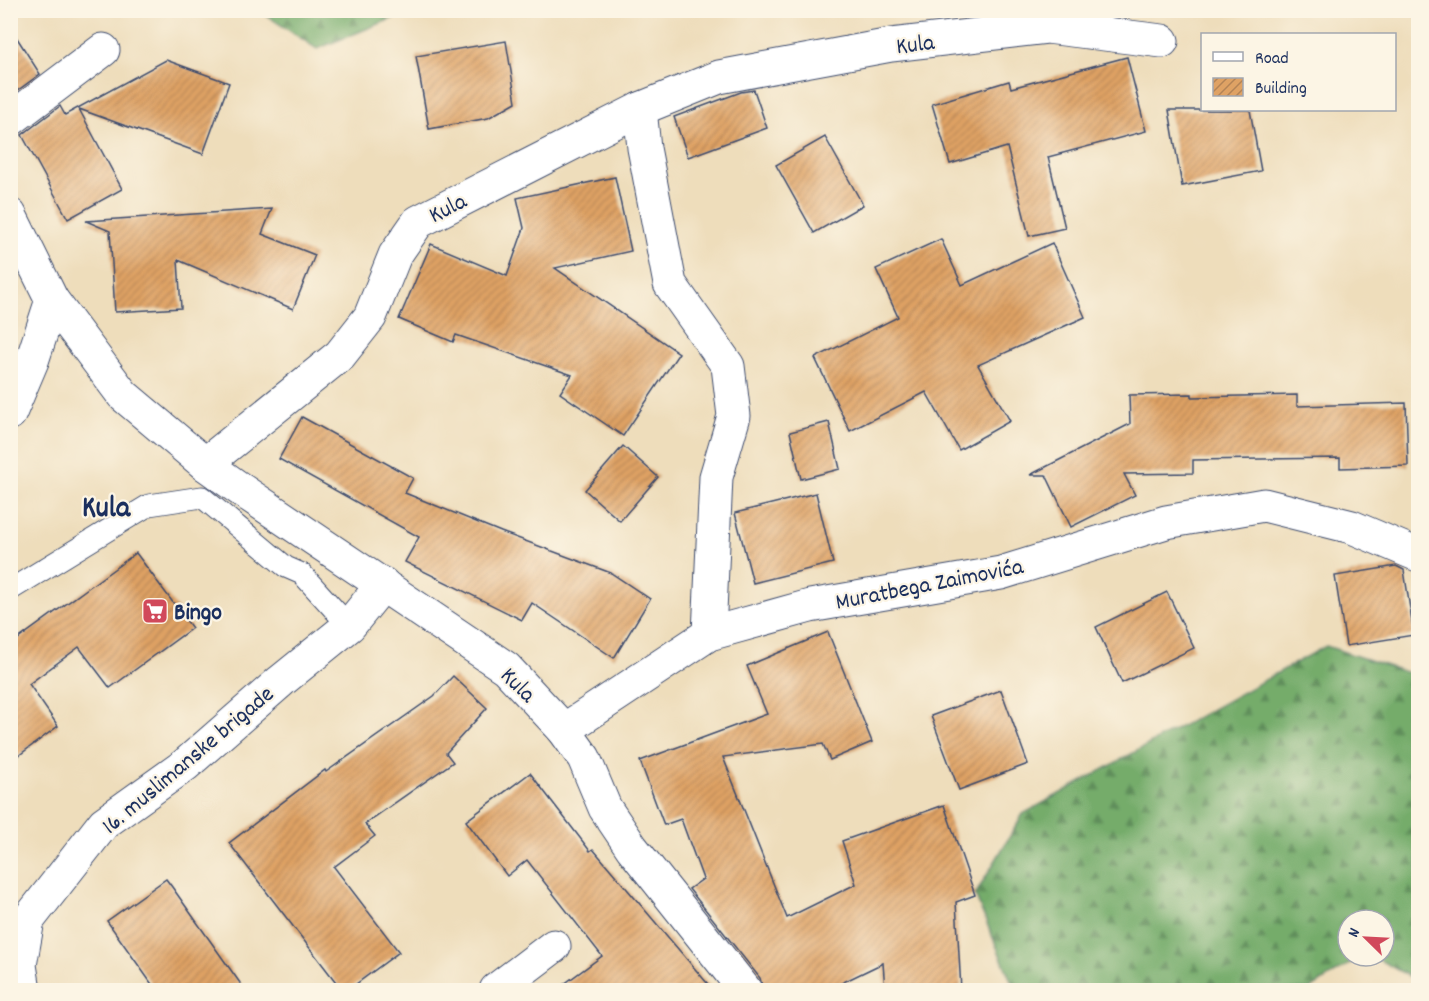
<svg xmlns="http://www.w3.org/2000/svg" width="1429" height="1001" font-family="Dekko,sans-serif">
<defs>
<pattern id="forest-firs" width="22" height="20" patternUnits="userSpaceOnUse" patternTransform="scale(1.5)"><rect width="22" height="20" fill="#74ac6a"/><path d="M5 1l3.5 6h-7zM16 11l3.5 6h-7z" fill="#5e8c5a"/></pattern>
<pattern id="building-hatch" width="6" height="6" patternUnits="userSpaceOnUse" patternTransform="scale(1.5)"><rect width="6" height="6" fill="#dfa264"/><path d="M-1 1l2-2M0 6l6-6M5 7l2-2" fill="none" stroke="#b48456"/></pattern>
</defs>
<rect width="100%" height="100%" fill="#fcf5e5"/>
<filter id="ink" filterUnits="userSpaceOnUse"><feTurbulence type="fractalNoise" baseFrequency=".0167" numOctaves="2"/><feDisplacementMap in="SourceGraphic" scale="12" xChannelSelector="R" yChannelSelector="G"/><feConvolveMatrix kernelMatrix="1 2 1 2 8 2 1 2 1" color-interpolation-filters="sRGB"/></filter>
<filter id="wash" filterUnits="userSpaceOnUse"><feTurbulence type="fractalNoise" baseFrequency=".008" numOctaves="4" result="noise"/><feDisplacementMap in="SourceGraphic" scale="24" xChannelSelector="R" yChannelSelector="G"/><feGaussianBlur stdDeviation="1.35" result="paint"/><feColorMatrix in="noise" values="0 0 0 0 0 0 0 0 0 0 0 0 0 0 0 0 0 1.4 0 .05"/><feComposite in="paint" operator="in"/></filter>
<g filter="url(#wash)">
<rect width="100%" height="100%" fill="#edb"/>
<g fill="url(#forest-firs)" stroke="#486e64" stroke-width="1.5">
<polygon points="260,11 411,11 317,49"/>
<polygon points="1326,646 1418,676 1418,981 1372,956 1384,956 1384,920 1348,920 1348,956 1362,956 1309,990 1015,990 975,895 1023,814"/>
</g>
<g id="blocks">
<g fill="url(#building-hatch)">
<polygon points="10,27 40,74 10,96"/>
<polygon points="506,41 516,102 488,118 429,129 416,56"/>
<polygon points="1127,57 1146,131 1048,157 1065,228 1029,236 1007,147 950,164 932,104 1009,81 1011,88"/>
<polygon points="166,60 229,83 203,154 79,109 122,189 68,219 22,135 60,106 65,115"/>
<polygon points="754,90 767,128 688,157 674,117 741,92"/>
<polygon points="1169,110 1250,110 1261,171 1182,186"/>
<polygon points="825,137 863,205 814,233 776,165"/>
<polygon points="615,177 631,251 555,268 679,353 623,436 560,393 572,375 456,335 453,342 399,319 431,244 507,276 524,228 517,198"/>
<polygon points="272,209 262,234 315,255 293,309 178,260 181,308 115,312 110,231 86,221"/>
<polygon points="941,239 962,285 1052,243 1085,317 978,365 1010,421 959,450 926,392 850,431 815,358 898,317 876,269"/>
<polygon points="1192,394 1192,397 1297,395 1297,406 1406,403 1408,466 1340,468 1340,458 1193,460 1193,473 1124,474 1135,495 1071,527 1046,475 1030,475 1130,424 1129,395"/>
<polygon points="302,417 413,478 405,493 501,532 611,573 650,599 614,658 532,603 522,620 405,562 419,537 279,459"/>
<polygon points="829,422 840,469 801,479 790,432"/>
<polygon points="623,446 658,477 620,521 585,490"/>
<polygon points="816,493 833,563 753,583 735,513"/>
<polygon points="136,553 192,628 110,688 79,647 29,684 58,726 10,762 10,645"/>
<polygon points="1396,566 1404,570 1414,635 1346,646 1335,576"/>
<polygon points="1167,592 1194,648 1122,683 1096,627"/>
<polygon points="828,632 872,742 830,760 823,744 723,757 787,918 856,884 842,841 944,805 975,895 956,902 961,990 885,990 883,963 827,990 763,990 760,978 689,889 703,879 681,819 664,825 640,761 767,714 747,666"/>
<polygon points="453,676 487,708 446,753 453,762 365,824 375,836 334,867 399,952 348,990 342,990 229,843 325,770 326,772 434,696"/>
<polygon points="1001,690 1028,764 959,790 931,716"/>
<polygon points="530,773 590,851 593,849 713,990 556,990 602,956 527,860 507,876 466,821"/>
<polygon points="166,879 172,887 245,990 156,990 107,921"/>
</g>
</g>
</g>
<g filter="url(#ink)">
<use href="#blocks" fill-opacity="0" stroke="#3b496c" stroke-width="1.5"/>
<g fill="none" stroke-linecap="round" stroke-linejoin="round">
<defs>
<polyline id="service" points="10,590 149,505 202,497 286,567 302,574 349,626"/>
<g id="minor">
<polyline points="640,109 644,148 670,284 728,366 734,416 716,477 709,634"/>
<polyline points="10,120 103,50"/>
<polyline points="10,215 52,300 123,395 205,464 240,489 506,668 564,730 584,758 605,808 632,848 745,990"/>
<polyline points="10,413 32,361 52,300"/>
<polyline points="205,464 340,355 370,317 395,255 418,222 640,109 719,77 891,45 1047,27 1162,41"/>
<polyline points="564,730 709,634 810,606 1001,573 1166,522 1264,505 1352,527 1418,555"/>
<polyline points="24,990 20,965 28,920 104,823 185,765 281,681 349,626 383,584"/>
<polyline points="496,990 554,946"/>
</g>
</defs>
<use href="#service" stroke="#3b496c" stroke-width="23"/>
<use href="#minor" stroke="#3b496c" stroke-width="35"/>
<use href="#service" stroke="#fff" stroke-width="21"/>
<use href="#minor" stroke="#fff" stroke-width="33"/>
</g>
</g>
<defs>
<symbol id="supermarket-square" viewBox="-11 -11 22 22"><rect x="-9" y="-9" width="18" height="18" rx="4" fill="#d1495b" stroke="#fcf5e5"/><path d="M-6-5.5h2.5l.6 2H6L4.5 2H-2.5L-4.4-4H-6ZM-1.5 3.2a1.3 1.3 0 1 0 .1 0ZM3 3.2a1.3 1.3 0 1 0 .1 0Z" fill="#fff"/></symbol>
</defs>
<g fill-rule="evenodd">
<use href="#supermarket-square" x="140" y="596" width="30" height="30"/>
</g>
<g text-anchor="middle" stroke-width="4.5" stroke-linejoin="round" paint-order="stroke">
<g font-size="24" fill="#1b2f5e" stroke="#fcf5e5">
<text transform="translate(915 43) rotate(-7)" y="8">Kula</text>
<text transform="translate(447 207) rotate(-27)" y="8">Kula</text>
<text transform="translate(929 583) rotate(-11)" y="8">Muratbega Zaimovića</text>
<text transform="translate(519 684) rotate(45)" y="8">Kula</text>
<text transform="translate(187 759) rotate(-40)" y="8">16. muslimanske brigade</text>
</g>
<g font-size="24" font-weight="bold" fill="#1b2f5e" stroke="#fcf5e5" text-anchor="start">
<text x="174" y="619">Bingo</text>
</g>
<g font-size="30" font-weight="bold" fill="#1b2f5e" stroke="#fcf5e5">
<text x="106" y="516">Kula</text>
</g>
</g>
<rect width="1429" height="1001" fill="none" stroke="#fcf5e5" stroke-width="36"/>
<rect x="1201" y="33" width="195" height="78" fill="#fcf5e5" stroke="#a2a6af" stroke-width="1.5"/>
<rect x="1213" y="52" width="30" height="9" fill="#ffffff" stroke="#a2a6af" stroke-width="1.5"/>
<text x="1255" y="63" font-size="18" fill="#1b2f5e">Road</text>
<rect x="1213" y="78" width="30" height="18" fill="url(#building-hatch)" stroke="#a2a6af" stroke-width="1.5"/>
<text x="1255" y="93" font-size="18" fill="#1b2f5e">Building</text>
<g transform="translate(1366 938) rotate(294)"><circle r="28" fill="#fcf5e5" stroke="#a2a6af" stroke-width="1.5"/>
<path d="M0-4.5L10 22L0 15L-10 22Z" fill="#d1495b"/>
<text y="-9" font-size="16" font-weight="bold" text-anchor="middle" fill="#1b2f5e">N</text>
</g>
</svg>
